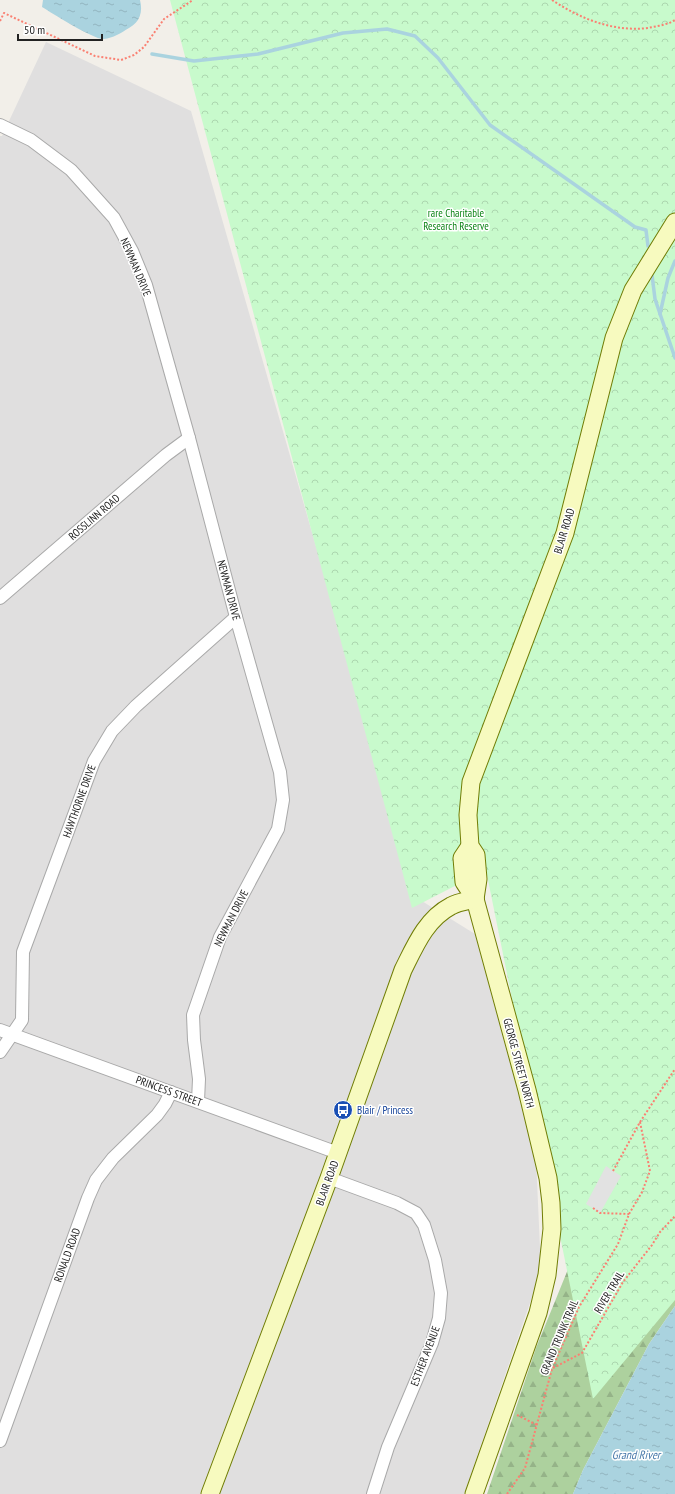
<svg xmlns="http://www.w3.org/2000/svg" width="675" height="1494" font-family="'PT Sans Narrow',sans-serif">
<defs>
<pattern id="forest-firs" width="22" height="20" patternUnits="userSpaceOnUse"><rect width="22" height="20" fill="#add19e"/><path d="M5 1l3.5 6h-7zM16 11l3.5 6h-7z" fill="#95b388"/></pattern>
<pattern id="park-crowns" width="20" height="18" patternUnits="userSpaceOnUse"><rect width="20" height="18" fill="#c8facc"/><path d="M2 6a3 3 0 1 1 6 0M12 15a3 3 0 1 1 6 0" fill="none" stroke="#acd6af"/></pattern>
<pattern id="water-ripples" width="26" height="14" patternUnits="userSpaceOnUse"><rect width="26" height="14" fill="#aad3df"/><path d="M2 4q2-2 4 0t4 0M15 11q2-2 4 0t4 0" fill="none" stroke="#92b5bf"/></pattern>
</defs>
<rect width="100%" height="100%" fill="#f2efe9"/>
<polygon fill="#e0dfdf" points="46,42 191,111 417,898 475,934 536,1158 541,1271 464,1494 0,1494 0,136 2,136"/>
<polygon fill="url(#forest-firs)" points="675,1030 675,1306 649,1344 583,1470 573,1494 487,1494 536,1348 625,1129"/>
<polygon fill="url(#park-crowns)" points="170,0 675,0 675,1300 593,1399 486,870 412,908"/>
<polygon fill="#e2e2e2" points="606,1166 621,1176 600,1213 586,1204"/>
<g fill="url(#water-ripples)">
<path d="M43 0H140C143 12 140 22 129 28 121 33 113 38 104 39 94 40 52 13 42 7Z"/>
<polygon points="675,1306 675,1494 573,1494 583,1470 649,1344"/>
</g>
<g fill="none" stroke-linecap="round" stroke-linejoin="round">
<g stroke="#aad3df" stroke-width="3.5">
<polyline points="152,54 194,61 258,54 343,33 387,29 415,36 438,58 490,125 635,227 646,230 648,246"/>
<polyline points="652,275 655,299 675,358"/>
<polyline points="660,314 668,278 675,261"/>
</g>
<defs>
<g id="street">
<polyline points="0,125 31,140 71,170 114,218 132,251 146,285 189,438 236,617 280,772 283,800 278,829 220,937 193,1015 194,1040 199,1079 198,1101"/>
<polyline points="0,598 166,455 189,438"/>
<polyline points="0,1030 338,1153"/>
<polyline points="0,1052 22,1020 23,952 94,761 112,731 136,706 236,617"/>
<polyline points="329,1178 397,1203 416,1213 424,1225 435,1260 441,1293 439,1318 432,1343 388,1447 373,1494"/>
<polyline points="0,1441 88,1198 96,1180 106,1167 113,1158 157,1115 165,1104 171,1092"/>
</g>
<g id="secondary">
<polyline points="470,846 462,858 464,882 475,899 527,1090 548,1178 551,1203 552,1229 547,1275 538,1313 474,1494"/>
<polyline points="475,899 478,879 476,855 470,846 468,815 471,782 565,533 614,338 633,290 675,222"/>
<path d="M210 1494 329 1178 403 970C415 946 426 919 451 906 458 902 467 901 475 899"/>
</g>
</defs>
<use href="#street" stroke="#a9a9a9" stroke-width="14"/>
<use href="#secondary" stroke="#707d05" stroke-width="19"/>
<g stroke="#fa8072" stroke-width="2" stroke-dasharray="2 2" stroke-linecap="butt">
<path d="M552 0C581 19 613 32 648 28 657 26 667 25 675 20"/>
<polyline points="0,21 4,13 95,56 121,60 134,55 144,47 164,19 193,0"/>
<polyline points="613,1171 640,1122 675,1069"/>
<polyline points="593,1208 600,1213 629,1214"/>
<polyline points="553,1368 582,1353 623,1282 652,1245 660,1232 675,1216"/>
<polyline points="517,1415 537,1425"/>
<polyline points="507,1494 525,1468 552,1369 579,1307 618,1244 629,1214 642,1192 650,1171 640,1122"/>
</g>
<use href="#street" stroke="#fff" stroke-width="12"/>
<use href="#secondary" stroke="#f7fabf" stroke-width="17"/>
</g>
<defs>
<symbol id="bus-disc" viewBox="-11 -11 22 22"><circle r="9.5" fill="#1a4fb4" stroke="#fff"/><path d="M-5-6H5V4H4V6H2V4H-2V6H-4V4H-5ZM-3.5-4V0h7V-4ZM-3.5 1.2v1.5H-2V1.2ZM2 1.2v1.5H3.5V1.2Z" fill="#fff"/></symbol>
</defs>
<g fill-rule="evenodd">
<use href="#bus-disc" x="332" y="1099" width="22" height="22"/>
</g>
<g text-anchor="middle" stroke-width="3" stroke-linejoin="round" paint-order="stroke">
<g font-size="11" fill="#0c8416" stroke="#fff">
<text x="456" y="217">rare Charitable<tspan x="456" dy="13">Research Reserve</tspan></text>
</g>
<g font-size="11" fill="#222" stroke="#fff">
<text transform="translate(136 267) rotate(67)" y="4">NEWMAN DRIVE</text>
<text transform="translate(94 517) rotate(-41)" y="4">ROSSLINN ROAD</text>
<text transform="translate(564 531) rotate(-73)" y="4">BLAIR ROAD</text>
<text transform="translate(229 590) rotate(75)" y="4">NEWMAN DRIVE</text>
<text transform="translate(79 801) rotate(-70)" y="4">HAWTHORNE DRIVE</text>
<text transform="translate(231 918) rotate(-63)" y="4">NEWMAN DRIVE</text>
<text transform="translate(519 1063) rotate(75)" y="4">GEORGE STREET NORTH</text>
<text transform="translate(169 1091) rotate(20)" y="4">PRINCESS STREET</text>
<text transform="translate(327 1183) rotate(-70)" y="4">BLAIR ROAD</text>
<text transform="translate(67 1255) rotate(-70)" y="4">RONALD ROAD</text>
<text transform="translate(609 1292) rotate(-59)" y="4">RIVER TRAIL</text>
<text transform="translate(559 1337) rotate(-67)" y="4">GRAND TRUNK TRAIL</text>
<text transform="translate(425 1356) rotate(-69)" y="4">ESTHER AVENUE</text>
</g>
<g font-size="11" fill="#164399" stroke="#fff" text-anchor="start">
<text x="357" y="1114">Blair / Princess</text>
</g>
<g font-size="12" font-style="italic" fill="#4a7aab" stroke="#fff">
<text x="636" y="1459">Grand River</text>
</g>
</g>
<path d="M18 34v6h84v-6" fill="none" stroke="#222222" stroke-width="2"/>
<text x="24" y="34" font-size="12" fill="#222222" stroke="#ffffff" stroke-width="3" paint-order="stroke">50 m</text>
</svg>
